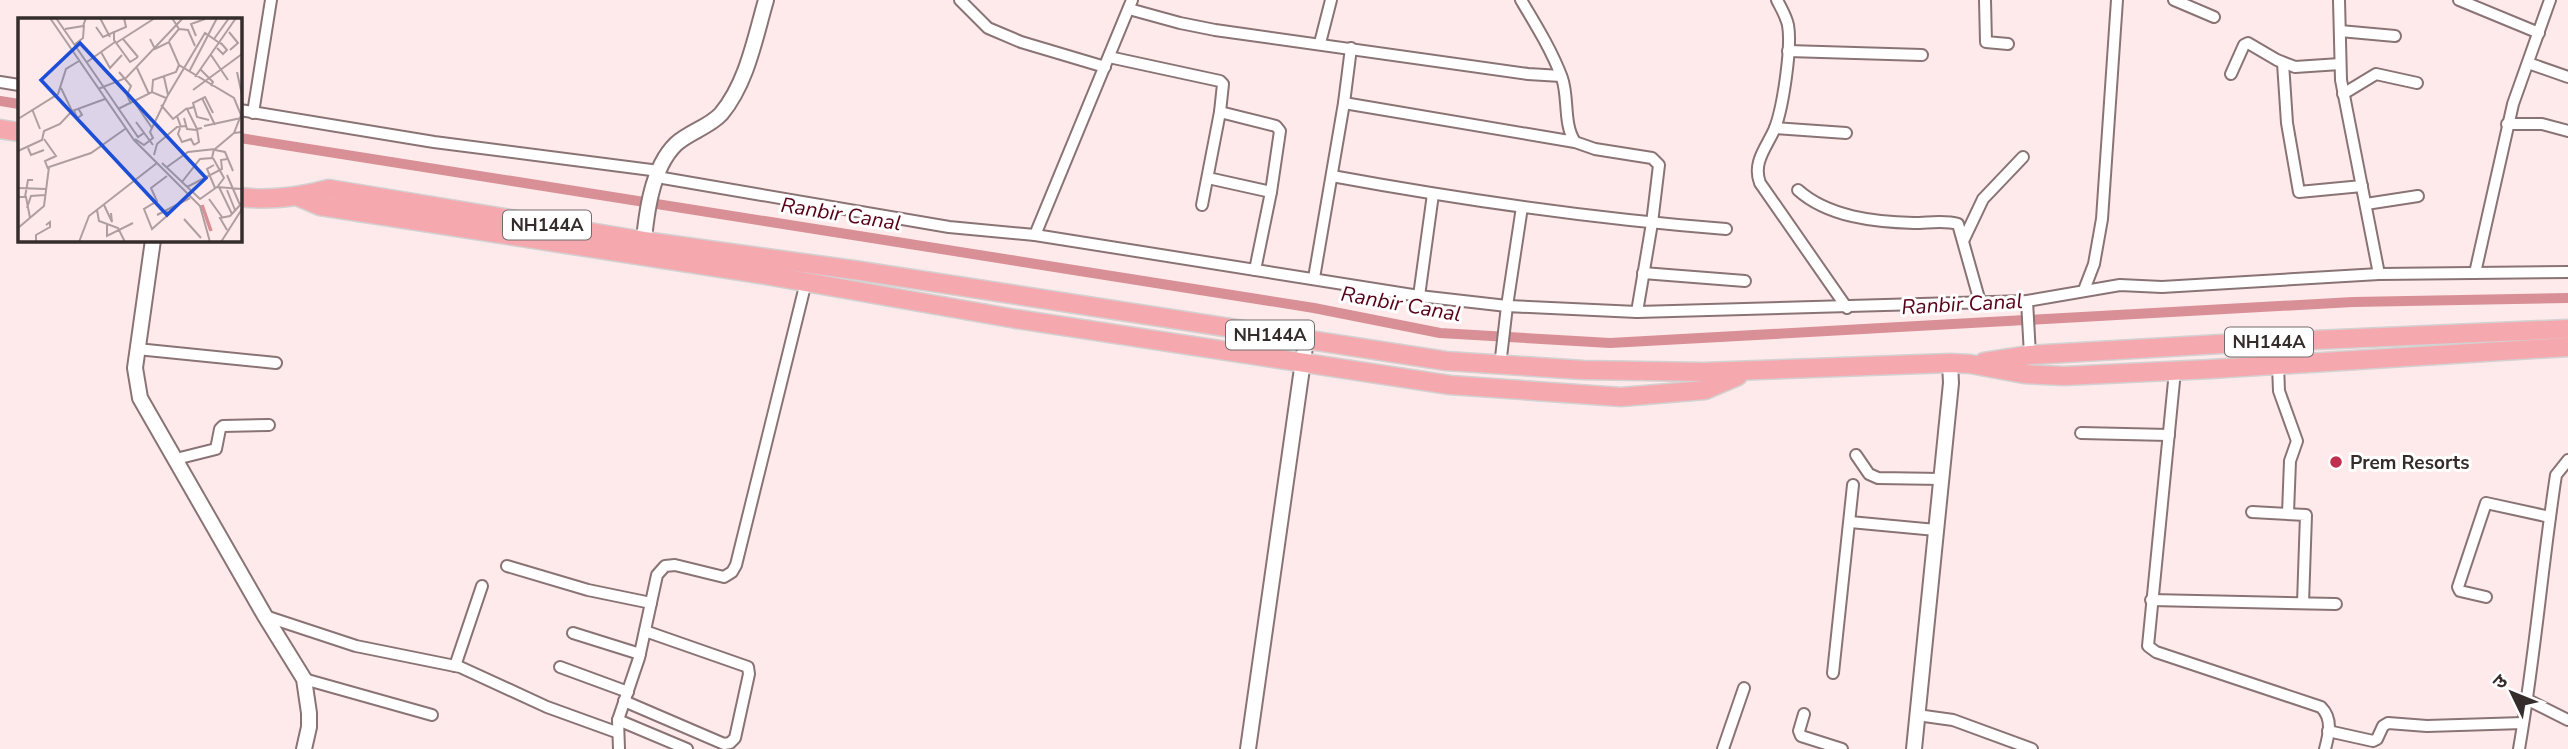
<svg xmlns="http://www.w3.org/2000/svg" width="2568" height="749" font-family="'Nunito Sans','Noto Sans Devanagari',sans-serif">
<rect width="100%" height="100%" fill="#ffeaeb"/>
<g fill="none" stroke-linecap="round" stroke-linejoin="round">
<g stroke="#d89096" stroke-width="10">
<polyline points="0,101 19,104"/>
<polyline points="240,138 1314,308 1440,333 1610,343 2353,302 2568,298"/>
</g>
<defs>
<g id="minor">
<polyline points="960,0 988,28 1021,42 1105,67"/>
<path d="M1777 0C1781 8 1786 16 1788 25 1792 47 1783 107 1775 128 1767 147 1752 162 1760 183L1847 308"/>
<polyline points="1985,0 1986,42 2008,44"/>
<polyline points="2174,0 2214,17"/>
<polyline points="2339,0 2341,80 2379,274"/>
<polyline points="2459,0 2539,33"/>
<polyline points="1129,9 1180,23 1215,30 1528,74 1561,76"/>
<polyline points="2340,31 2395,36"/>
<polyline points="1320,43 1331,0"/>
<polyline points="1788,51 1922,55"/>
<polyline points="1109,57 1220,81 1223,84 1220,112 1202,205"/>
<polyline points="2283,63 2287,123 2299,192 2362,186"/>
<polyline points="2528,63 2568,77"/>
<polyline points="2231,74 2244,45 2248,43 2277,60 2295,67 2340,64"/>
<polyline points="0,82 19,85"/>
<polyline points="2343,94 2376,74 2417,83"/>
<polyline points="1344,103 1575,142"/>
<polyline points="240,110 434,142 659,171"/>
<polyline points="1220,112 1276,126 1280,131 1271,192 1255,270"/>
<polyline points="253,113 271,0"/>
<polyline points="2507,124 2542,124 2568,131"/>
<polyline points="1775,128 1846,133"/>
<path d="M1332 176C1463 200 1594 219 1726 229"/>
<polyline points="657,177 949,227 1035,235 1419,296 1507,306 1522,207"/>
<polyline points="1208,178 1271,192"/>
<path d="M1798 190C1828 217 1875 222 1914 223 1928 223 1945 220 1958 224L1980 302"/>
<polyline points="2366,204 2418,196"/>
<polyline points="1035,235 1132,0"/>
<polyline points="1964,239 1983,199 2023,157"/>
<polyline points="1643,273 1745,281"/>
<polyline points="2475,273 2513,104 2550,0"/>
<polyline points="1314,278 1344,103 1351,48"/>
<polyline points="2084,290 2094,264 2102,219 2117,0"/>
<polyline points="1419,296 1433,194"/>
<polyline points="2027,301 2030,355"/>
<polyline points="1637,312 2027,301 2120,285 2162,287 2379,274 2568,272"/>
<polyline points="137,349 276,363"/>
<polyline points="2278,365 2279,391 2297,441 2290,461 2288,513"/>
<path d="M1500 366 1507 306 1637 312 1652 223 1659 165 1652 158 1595 149 1575 142C1563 124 1569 98 1562 78 1552 51 1536 25 1521 0"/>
<path d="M2175 371 2148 646 2156 652 2321 707C2333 719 2329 734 2325 749"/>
<polyline points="2081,433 2169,435"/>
<polyline points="1856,455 1869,474 1878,478 1942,479"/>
<polyline points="176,459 216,449 220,429 223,426 269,425"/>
<polyline points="2252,512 2306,515 2303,603"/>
<polyline points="1850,522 1936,530"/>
<polyline points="507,566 588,590 651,603"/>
<polyline points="2486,597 2460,591 2458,587 2486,503 2550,517"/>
<polyline points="2151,600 2336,604"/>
<polyline points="265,616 356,646 460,667 547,707 616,732"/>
<polyline points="573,633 640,654"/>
<polyline points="455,666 482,586"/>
<polyline points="560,667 628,692"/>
<polyline points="1833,673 1853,485"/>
<polyline points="304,679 432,715"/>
<polyline points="2528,700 2568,720"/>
<polyline points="624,701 724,744 730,743 735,738 749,674 748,667 645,631"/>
<polyline points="1804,714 1799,731 1801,736 1842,749"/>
<polyline points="1917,715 1953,720 2032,749"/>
<polyline points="618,720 687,749"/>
<polyline points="2328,731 2373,741 2377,739 2383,726 2388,723 2427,726 2523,723"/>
<polyline points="619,749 618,720 639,658 657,575 665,566 675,565 724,577 732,572 736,565 806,282"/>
<polyline points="1723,749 1744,688"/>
<path d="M2519 749C2535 658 2542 566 2556 475L2568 460"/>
</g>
<g id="tertiary">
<polyline points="153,240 135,368 140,398 265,616 304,679 309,713 309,727 304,749"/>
<path d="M643 249C646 216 651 168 676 144 689 132 709 127 721 114 747 83 755 38 766 0"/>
<polyline points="1248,749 1306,340"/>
<polyline points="1914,749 1951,383 1950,363"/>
</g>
<g id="trunk">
<polyline points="0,129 19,132"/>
<path d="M240 197C270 201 299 197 329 189L644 241 854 270 1446 361 1583 370 1704 372 1950 363 1970 364 2024 374 2064 376 2211 369 2568 347"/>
<polyline points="299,197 320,206 760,274 1016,319 1450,385 1621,397 1705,390 1738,376"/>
<polyline points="1984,362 2030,355 2221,344 2568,329"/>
</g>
</defs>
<use href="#minor" stroke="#8a7374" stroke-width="14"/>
<use href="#tertiary" stroke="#8a7374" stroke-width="18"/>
<use href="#trunk" stroke="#d3d1d1" stroke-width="21"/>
<use href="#minor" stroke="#fff" stroke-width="10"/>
<use href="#tertiary" stroke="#fff" stroke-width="14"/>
<use href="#trunk" stroke="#f6a8af" stroke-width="18"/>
</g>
<circle fill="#c0304e" stroke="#fff" stroke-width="2.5" cx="2336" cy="462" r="7"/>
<g text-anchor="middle" stroke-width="6" stroke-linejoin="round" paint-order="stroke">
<g fill="#fff" stroke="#726b6b" stroke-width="2">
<rect x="503" y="210.5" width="88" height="29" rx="5"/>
<rect x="1226" y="320.5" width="88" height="29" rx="5"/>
<rect x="2225" y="327.5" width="88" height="29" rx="5"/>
</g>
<g font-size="18" font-weight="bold" fill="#352c2c">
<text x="547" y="231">NH144A</text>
<text x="1270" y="341">NH144A</text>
<text x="2269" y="348">NH144A</text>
</g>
<g font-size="19" font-weight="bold" fill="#352c2c" stroke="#fff" text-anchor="start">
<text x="2350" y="469">Prem Resorts</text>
</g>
<g font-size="21" font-style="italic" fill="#580019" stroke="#fff">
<text transform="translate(841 214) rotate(9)" y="7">Ranbir Canal</text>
<text transform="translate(1401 304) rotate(10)" y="7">Ranbir Canal</text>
<text transform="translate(1962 304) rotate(-3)" y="7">Ranbir Canal</text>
</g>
</g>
<g transform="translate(18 18)">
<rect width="224" height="224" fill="#ffeaeb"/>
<path fill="none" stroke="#d89096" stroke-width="3.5" d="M184 187 193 213"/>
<path fill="none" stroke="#ae9e9f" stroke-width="2" d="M32 0 116 122 182 188 192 224M38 0 85 68M82 0 92 19M78 9 85 19 108 9 106 0M47 11 65 8 68 0M161 11 170 12 177 28M96 13V22L112 44 120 39M211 14 220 25 212 32M178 18 173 6 187 1M105 21 120 39M132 21 137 31 151 24 161 47 216 80 223 97 216 115 224 114M196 21 211 0M151 23 161 11 154 0M98 25 137 0M56 27 65 20 66 7M199 30 205 36 209 32 203 25M83 34 92 50 104 37M193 37 210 62M69 44 97 24M119 50 131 76M182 51 195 64 193 68M101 54 113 68 109 77 113 86M171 54 199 0M219 54 224 77M177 59 218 0M85 68 120 119 126 115M43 70 54 93M80 71 108 60 165 0M175 72 224 36M134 74 135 62 158 54 161 47M150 77 187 15 203 26M184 80 197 107M117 85 134 110M143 87 155 101 159 98M176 89 169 91 179 111M14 91 22 111M100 91 134 74 148 80M56 92 59 100 64 97 60 90M166 100 169 111 179 112M0 101 40 76 48 51 61 43M191 102 179 99 175 85 187 79 195 95M118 104 135 127M186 108 223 100M163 109 159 98 169 90M162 110 160 116 164 124 173 121 176 127M26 121 38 138 27 143 30 151M117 121 126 127 135 120 132 114 150 77 146 59M176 127 181 124 179 111 184 110M10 130 13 137 26 132M197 132 207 134 215 153M0 133 24 122 26 113 42 106 54 93 87 81M136 137 139 126 159 109 168 108M195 140 206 160 200 168M144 145 182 181 199 169 224 171M196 147 189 151 197 170M149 149 170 134 197 131 216 115M209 157 222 187M164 164 182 141 194 140 196 131M169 169 204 151 203 142 209 141M201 169 214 196M0 170 28 171M209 172 217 192M0 179H8L12 200M7 179 10 162H15M191 181 204 199M86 187 94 204 93 195M9 190 13 178 27 177M79 192 81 203 100 210 107 224M149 192 150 197 134 211 126 191 139 183 133 170 149 158M139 197 172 180M166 201 183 220M89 206V218L115 205M0 210 26 188 31 149 73 135 107 111M209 212 202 200 212 198 224 185M18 224V217L32 209V204L28 207M61 224 71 198 139 145M203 224 224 191"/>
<path fill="#1d4ed8" fill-opacity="0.15" stroke="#1d4ed8" stroke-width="3.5" d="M62 25 188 160 149 197 23 62Z"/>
<rect width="224" height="224" fill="none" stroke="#352c2c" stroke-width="3.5"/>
</g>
<g transform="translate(2512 693) rotate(313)" stroke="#ffffff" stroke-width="5" paint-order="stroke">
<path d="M0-5L12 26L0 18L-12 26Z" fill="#352c2c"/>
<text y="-10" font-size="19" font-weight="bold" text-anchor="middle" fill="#352c2c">उ</text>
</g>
</svg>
